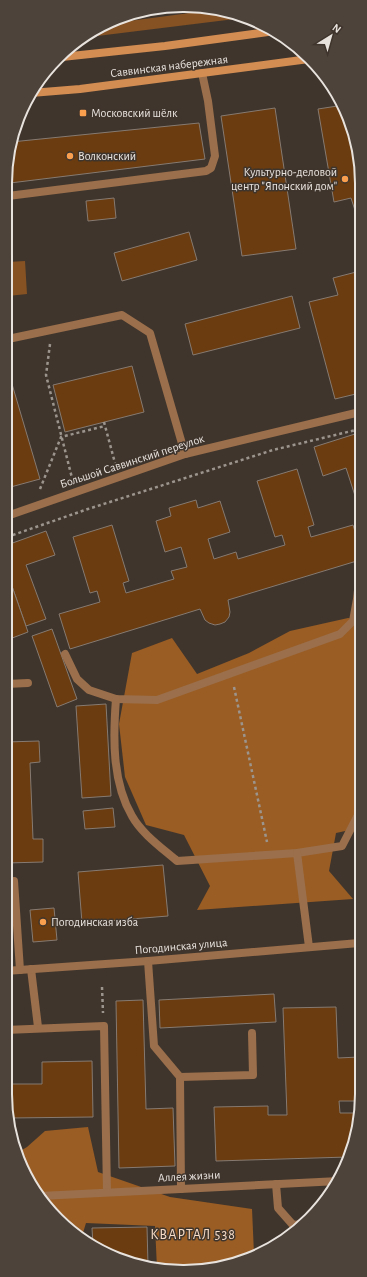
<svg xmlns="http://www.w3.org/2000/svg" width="367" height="1277" font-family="'Alegreya Sans',sans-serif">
<rect width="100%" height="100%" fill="#3f352d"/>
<g fill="#865223">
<polygon points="220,9 243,18 81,38 84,35 114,23"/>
<polygon points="25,261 27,294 8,296 8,262"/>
</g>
<g fill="#9a5d24">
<polygon points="348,618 360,620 359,828 336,833 329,871 353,899 197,910 210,886 184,835 146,825 125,777 119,724 132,653 172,638 197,674 249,653 290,631"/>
<polygon points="88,1127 98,1172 170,1197 252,1209 254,1254 230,1266 172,1272 157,1268 155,1226 86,1223 82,1236 49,1211 19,1162 17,1153 27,1147 45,1131"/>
</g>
<g fill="#6a3c0f" stroke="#867a71">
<polygon points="344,105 360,160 360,226 351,198 334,202 318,109"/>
<polygon points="275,108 296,249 242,256 221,116"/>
<polygon points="199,123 205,159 10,183 8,149 11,142"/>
<polygon points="114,198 116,218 88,221 86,201"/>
<polygon points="189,232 197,260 122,281 114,253"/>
<polygon points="360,271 360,393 335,399 309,302 338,295 333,278"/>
<polygon points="292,296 300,328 193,355 185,324"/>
<polygon points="132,366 144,412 65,432 53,385"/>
<polygon points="12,384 40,479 7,488 8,385"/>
<polygon points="355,434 360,449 360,511 346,468 323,476 314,447"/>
<polygon points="297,469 314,525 308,527 311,537 353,525 360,548 360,560 228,600 230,612 229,617 225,622 220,624 215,625 209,623 205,620 200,609 70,649 59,614 100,602 97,591 90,593 73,537 112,525 129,581 123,583 126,593 174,579 171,571 187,567 181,547 165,552 156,521 171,516 169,508 196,500 198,508 220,501 230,532 208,539 214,559 236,552 238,559 285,545 282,535 275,537 257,481"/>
<polygon points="46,531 55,555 26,565 46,619 26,626 7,572 7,545"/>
<polygon points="7,572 28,632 7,640"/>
<polygon points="52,629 77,699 57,707 32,636"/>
<polygon points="106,704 111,796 82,798 76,706"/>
<polygon points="39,741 40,762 30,763 33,839 43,839 43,862 6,863 6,742"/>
<polygon points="113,808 115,827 85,829 83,811"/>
<polygon points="163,865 168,916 82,923 78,872"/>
<polygon points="54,908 57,940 33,942 30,910"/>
<polygon points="274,994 276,1022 160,1028 159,1000"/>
<polygon points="143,1000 146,1109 173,1108 175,1166 119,1168 116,1001"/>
<polygon points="336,1007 338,1058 359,1057 359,1101 339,1101 340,1113 359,1113 359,1128 348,1157 216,1161 214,1107 268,1106 268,1115 287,1115 283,1008"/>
<polygon points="92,1061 93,1117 10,1118 5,1094 5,1062 7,1062 8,1084 42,1084 42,1062"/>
<polygon points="147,1227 148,1265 104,1253 93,1245 92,1228"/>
</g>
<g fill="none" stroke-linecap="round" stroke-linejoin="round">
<g stroke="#9c958e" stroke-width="2.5" stroke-dasharray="3 3" stroke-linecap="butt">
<polyline points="142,11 163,8"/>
<polyline points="50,344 46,375 72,478"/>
<polyline points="104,422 115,463"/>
<polyline points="40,489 61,437 105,426"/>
<polyline points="7,537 88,509 273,450 360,429"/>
<polyline points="234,687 267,842"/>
<polyline points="102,987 103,1013"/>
</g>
<g stroke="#9b6f4b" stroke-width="8">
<polyline points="8,196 206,171 211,168 215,156 208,101 202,73"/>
<polyline points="8,339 122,315 150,333 185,454"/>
<polyline points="65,654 77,679 89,690 116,699 157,700 340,634 353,621 357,599 360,573"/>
<polyline points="6,684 28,683"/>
<path d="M116 699C113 737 112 782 132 816 142 834 162 848 177 861L297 853 342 846 359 813"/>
<polyline points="297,853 309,947"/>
<polyline points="14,881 20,970"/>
<polyline points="148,961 154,1046 180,1077 253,1075 252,1033"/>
<polyline points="31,969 38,1027"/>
<polyline points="5,1030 104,1026 107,1192"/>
<polyline points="180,1077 181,1189"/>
<polyline points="276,1184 278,1208 293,1225 302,1224"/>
<polyline points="40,1196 339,1181"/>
</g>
<g stroke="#9b6f4b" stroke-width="8">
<polyline points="7,516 185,454 360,412"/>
<polyline points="5,971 148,961 359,943"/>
</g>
<g stroke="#d38d52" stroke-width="8">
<polyline points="62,57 165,46 275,31"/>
<polyline points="31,93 80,89 309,59"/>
</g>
</g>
<g fill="#fa9f4e" stroke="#3f352d" stroke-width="1.5">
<rect x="79" y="109" width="8" height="8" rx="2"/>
<circle cx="70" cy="156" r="4"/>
<circle cx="345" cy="179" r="4"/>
<circle cx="43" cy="922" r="4"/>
</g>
<g text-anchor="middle" stroke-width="3" stroke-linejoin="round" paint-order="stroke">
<g font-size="12" fill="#e9e3de" stroke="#3f352d">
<text transform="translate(169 66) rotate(-7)" y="4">Саввинская набережная</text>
<text transform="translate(132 461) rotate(-18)" y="4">Большой Саввинский переулок</text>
<text transform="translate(181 946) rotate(-5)" y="4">Погодинская улица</text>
<text transform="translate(189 1176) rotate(-3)" y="4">Аллея жизни</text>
</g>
<g font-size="12" fill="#e9e3de" stroke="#3f352d" text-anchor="start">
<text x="91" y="117">Московский шёлк</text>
<text x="78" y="160">Волконский</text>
<text x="337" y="176" text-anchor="end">Культурно-деловой<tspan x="337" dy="14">центр "Японский дом"</tspan></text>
<text x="51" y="926">Погодинская изба</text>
</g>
<g font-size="14" letter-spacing="1" fill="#f8ddc9" stroke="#3f352d">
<text x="193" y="1239">КВАРТАЛ 538</text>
</g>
</g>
<path d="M0 0H367V1277H0ZM183 12H184A171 171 0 0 1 355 183V1094A171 171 0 0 1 184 1265H183A171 171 0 0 1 12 1094V183A171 171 0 0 1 183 12Z" fill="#4d433b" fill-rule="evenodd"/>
<path fill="none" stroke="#e9e3de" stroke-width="2" d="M183 12H184A171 171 0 0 1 355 183V1094A171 171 0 0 1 184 1265H183A171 171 0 0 1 12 1094V183A171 171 0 0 1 183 12Z"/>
<g transform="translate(331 36) rotate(37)" stroke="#3f352d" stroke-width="3" paint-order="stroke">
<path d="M0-3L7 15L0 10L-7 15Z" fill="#e9e3de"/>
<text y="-6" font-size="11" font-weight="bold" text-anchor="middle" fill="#e9e3de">N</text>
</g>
</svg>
